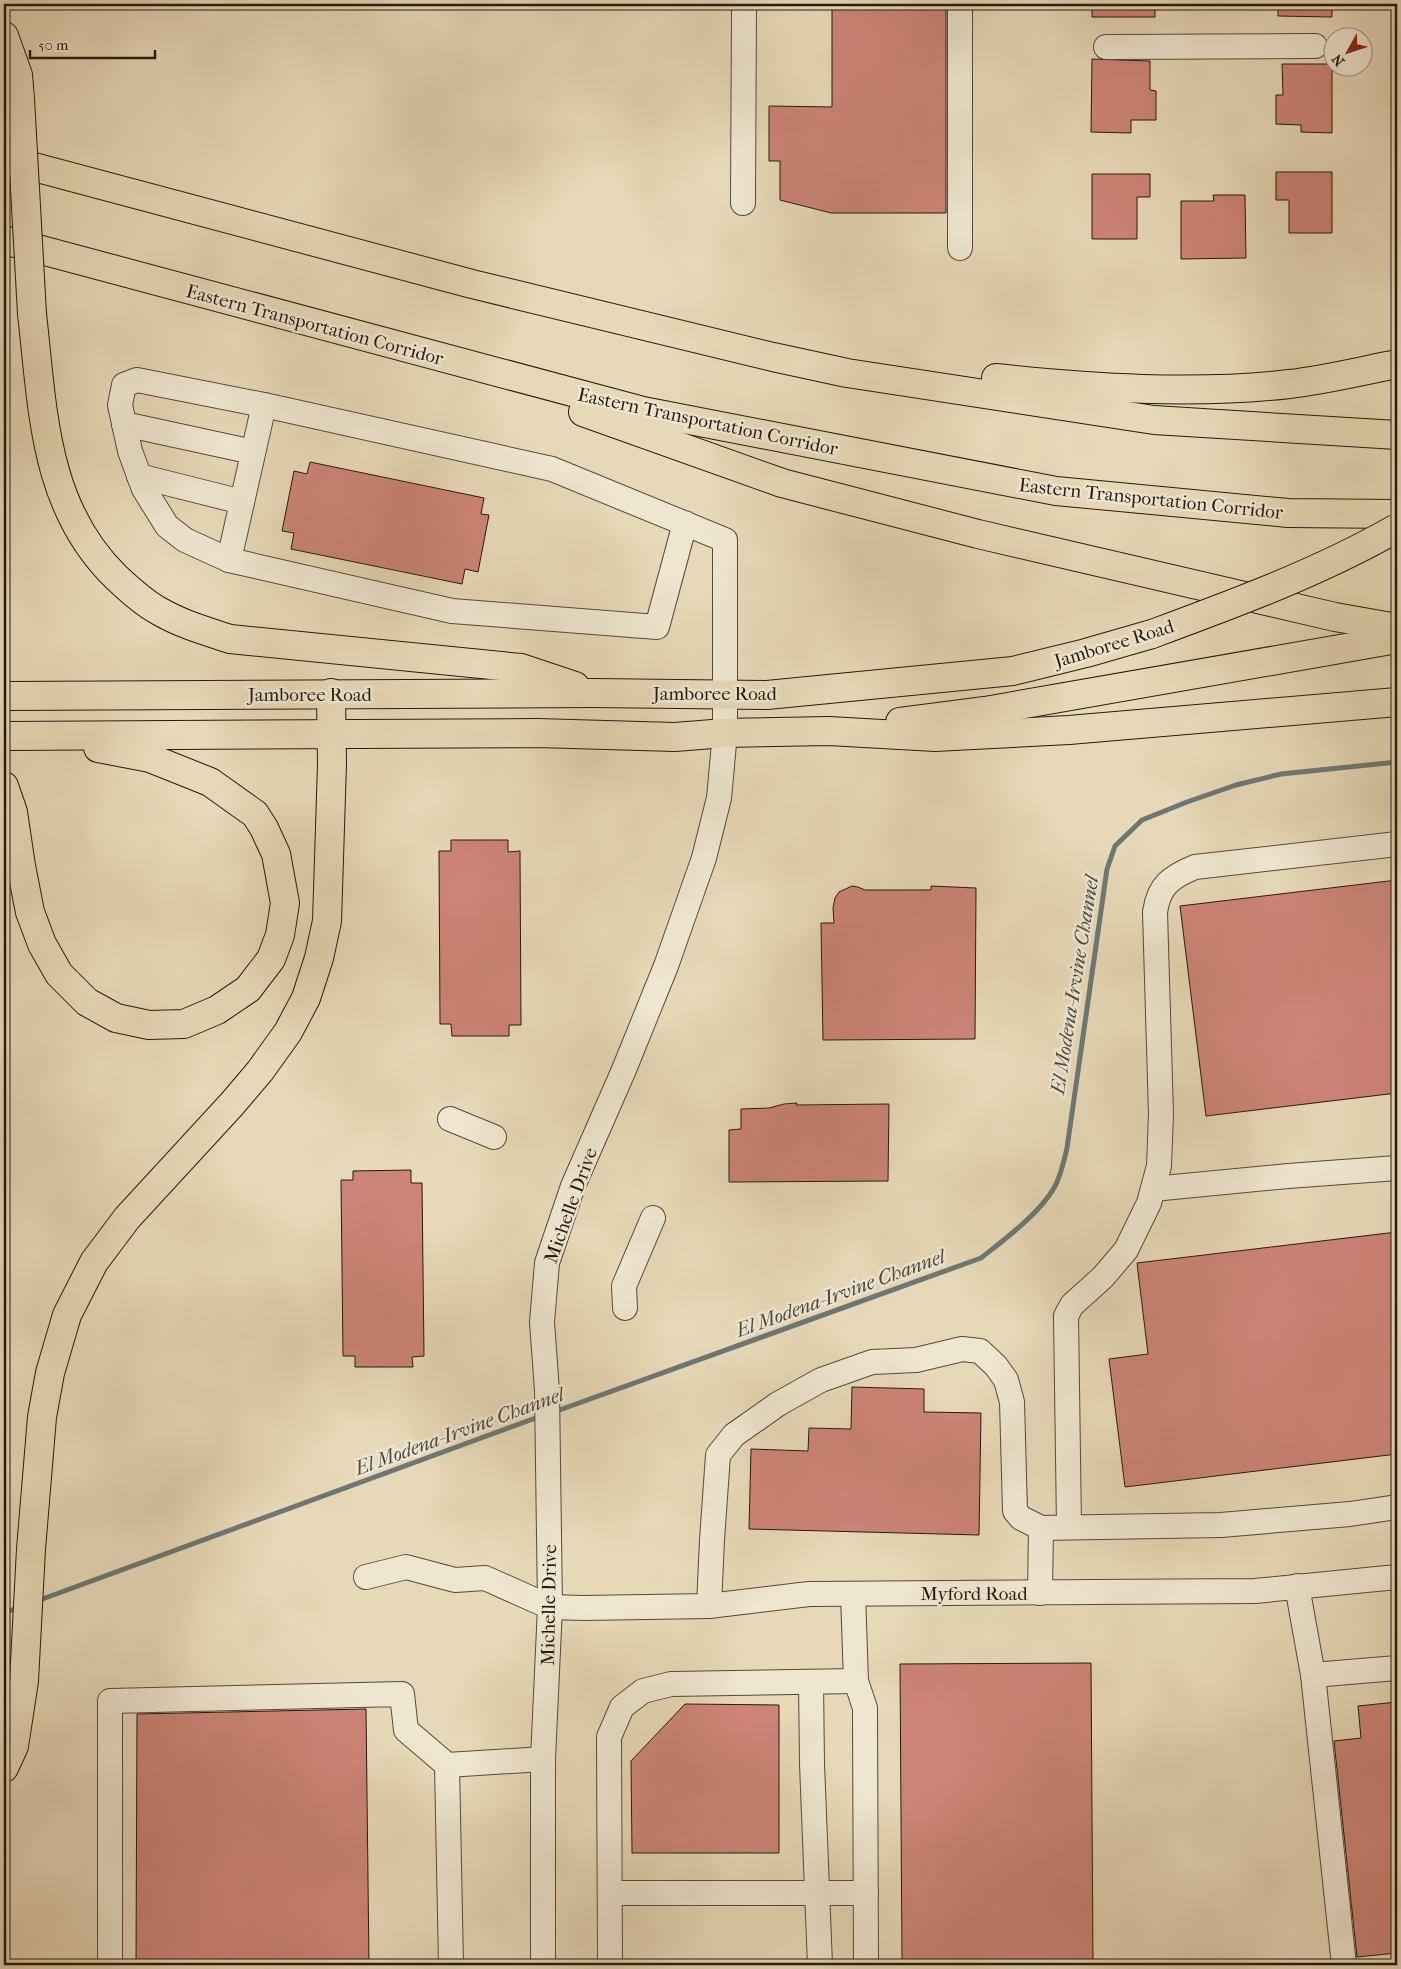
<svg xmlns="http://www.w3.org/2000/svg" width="1401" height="1969" font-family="'IM FELL French Canon',serif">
<rect width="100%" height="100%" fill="#e7d8b7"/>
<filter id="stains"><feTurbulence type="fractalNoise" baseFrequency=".004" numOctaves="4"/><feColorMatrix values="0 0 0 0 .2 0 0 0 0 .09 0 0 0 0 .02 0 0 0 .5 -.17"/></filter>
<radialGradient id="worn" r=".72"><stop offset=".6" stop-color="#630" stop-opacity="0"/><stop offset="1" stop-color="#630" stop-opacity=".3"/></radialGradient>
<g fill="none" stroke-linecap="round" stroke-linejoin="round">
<g stroke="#6c7876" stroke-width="5">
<path d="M554 1412 981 1258C1005 1239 1039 1214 1054 1188 1061 1176 1064 1161 1067 1148L1107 869 1115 846 1142 820 1187 802 1236 785 1281 774 1397 762"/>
<polyline points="37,1601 541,1416"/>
<polyline points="4,1613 20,1607"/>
</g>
</g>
<g fill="#cc8477" stroke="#241a12">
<polygon points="832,4 946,4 946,213 831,213 780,200 780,161 769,161 769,106 832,107"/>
<rect x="1092" y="4" width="63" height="13"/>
<polygon points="1278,4 1332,4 1332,17 1278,16"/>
<polygon points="1092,59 1150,61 1150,90 1156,91 1156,120 1131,120 1131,133 1091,132"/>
<polygon points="1282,64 1332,64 1332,133 1301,132 1301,125 1276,124 1276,95 1283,95"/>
<polygon points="1276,172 1332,172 1332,233 1289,233 1289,200 1276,200"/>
<polygon points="1092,174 1150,174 1150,197 1137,197 1137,239 1092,239"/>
<polygon points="1213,195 1245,195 1246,258 1181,259 1181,201 1214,201"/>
<polygon points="310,462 484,498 481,514 489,515 478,572 465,569 462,584 291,549 294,533 282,531 294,471 307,474"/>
<polygon points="451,840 508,840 508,852 520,851 521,1025 509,1025 509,1036 452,1036 451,1024 440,1024 439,851 451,851"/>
<polygon points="1397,880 1397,1093 1206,1116 1180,906"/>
<polygon points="852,886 858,887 865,890 931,890 931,886 976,888 975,1039 823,1040 821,923 834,923 833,908 835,898 839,892"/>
<polygon points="797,1103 796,1105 889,1104 888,1181 729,1182 729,1130 741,1129 741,1109 769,1108 784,1104"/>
<polygon points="411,1170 411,1183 422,1183 424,1356 412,1357 413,1367 355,1367 355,1356 343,1356 341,1180 353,1180 353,1171"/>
<polygon points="1397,1232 1397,1454 1125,1487 1109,1359 1148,1354 1137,1263"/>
<polygon points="852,1387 924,1389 924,1412 981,1413 979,1535 749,1529 751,1449 808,1451 809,1428 851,1429"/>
<polygon points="1091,1663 1093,1961 902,1962 900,1664"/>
<polygon points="1397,1702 1397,1953 1357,1957 1334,1741 1361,1738 1358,1706"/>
<polygon points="685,1704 779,1705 779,1853 632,1853 631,1761"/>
<polygon points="366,1709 369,1965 136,1965 137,1714"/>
</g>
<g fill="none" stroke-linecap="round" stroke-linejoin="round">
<defs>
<g id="minor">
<polyline points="960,4 960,248"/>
<polyline points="1106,47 1315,46"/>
<polyline points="743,203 744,4"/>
<polyline points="124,424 253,452"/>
<polyline points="139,476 242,502"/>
<polyline points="229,560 185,540 167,526 144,489 130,451 120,405 124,385 137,380 264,405"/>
<polyline points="450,1119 494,1137"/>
<polyline points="1153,1189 1288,1176 1397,1168"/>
<polyline points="625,1308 624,1286 653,1218"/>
<path d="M1069 1527 1066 1316 1072 1305 1103 1277 1126 1250 1149 1203 1159 1166 1161 1114 1155 912C1159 885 1171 877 1195 867L1397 844"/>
<polyline points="366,1577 406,1567 455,1580 485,1578 550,1607 584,1608 709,1606 809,1594 1255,1591 1397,1577"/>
<polyline points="1297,1586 1313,1675"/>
<polyline points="1040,1593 1041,1528"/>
<polyline points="709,1606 712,1540 718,1455 734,1435 778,1404 821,1380 872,1362 916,1360 962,1349 980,1351 996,1366 1006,1380 1012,1402 1015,1511 1021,1518 1041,1528 1221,1525 1350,1514 1397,1507"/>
<polyline points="856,1681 865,1708 866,1965"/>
<polyline points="811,1682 812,1764 820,1965"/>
<polyline points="447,1765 543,1759"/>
<polyline points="610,1893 866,1893"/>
<polyline points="110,1965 110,1701 402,1694 406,1730 447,1765 451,1965"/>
<polyline points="543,1965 543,1759 550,1607 547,1391 542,1322 547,1263 573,1186 623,1072 666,966 704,858 719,798 725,733 725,540 552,469 264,405 229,560 452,611 657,627 685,523"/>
<polyline points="610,1965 609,1737 622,1707 643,1691 671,1684 856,1681 853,1594"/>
<polyline points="1344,1965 1313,1675 1397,1668"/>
</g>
<g id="highway">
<polyline points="4,36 18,75 20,99"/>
<polyline points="4,159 472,284 773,357 847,373 1154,420 1397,435"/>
<polyline points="4,240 643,411 1056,491 1288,513 1397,514"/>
<path d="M32 314C43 409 43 507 117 578 130 590 144 603 159 611 181 624 206 631 230 639L521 668 575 686"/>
<path d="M996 378C1090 388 1195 395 1289 384 1325 380 1361 371 1397 364"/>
<polyline points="583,412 782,483 978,534 1335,617 1397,628"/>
<polyline points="4,696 593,693 767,695 1013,671 1086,653 1152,634"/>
<polyline points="900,722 985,711 1397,639"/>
<polyline points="4,736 537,733 675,737 725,733 829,731 935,737 1069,730 1397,702"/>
<polyline points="4,786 13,812 21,866 30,912 42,944 59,974 87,1002 116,1018 149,1025 184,1024 217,1010 248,989 271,959 280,935 285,903 276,854 264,828 255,814 210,782 150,758 98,748"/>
<polyline points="4,1768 14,1746 24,1681 31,1549 42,1417 50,1373 67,1315 94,1262 127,1218 232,1104 260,1071 288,1032 306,998 319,958 327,921 332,764 331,693"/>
</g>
</defs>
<use href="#minor" stroke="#554a3b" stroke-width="26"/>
<use href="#highway" stroke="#241a12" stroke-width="30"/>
<use href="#minor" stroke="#efe6d0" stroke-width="24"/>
<use href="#highway" stroke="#e7d8b7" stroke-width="28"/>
<defs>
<g id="highway-bridge">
<polyline points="20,99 32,314"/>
<path d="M1152 634C1236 603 1320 572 1397 528"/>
</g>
</defs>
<use href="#highway-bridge" stroke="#241a12" stroke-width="30" stroke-linecap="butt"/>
<use href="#highway-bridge" stroke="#e7d8b7" stroke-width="28"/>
</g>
<g text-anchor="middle" stroke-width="5" stroke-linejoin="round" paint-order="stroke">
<g font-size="19" fill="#241a12" stroke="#efe6d0">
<text transform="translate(315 324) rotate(15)" y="7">Eastern Transportation Corridor</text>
<text transform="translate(708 421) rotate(12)" y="7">Eastern Transportation Corridor</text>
<text transform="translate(1151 498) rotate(6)" y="7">Eastern Transportation Corridor</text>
<text transform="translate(1114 643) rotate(-17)" y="7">Jamboree Road</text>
<text x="715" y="700">Jamboree Road</text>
<text x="310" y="701">Jamboree Road</text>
<text transform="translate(570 1205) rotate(-70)" y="7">Michelle Drive</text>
<text x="974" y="1600">Myford Road</text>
<text transform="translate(548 1605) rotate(-89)" y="7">Michelle Drive</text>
</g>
<g font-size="20" font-style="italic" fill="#484944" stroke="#efe6d0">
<text transform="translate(1074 985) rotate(-81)" y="7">El Modena-Irvine Channel</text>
<text transform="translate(840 1293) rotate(-20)" y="7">El Modena-Irvine Channel</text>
<text transform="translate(459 1431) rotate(-20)" y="7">El Modena-Irvine Channel</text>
</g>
</g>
<rect width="1401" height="1969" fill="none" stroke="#e7d8b7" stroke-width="20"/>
<rect x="5" y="5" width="1391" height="1959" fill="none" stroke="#241a12" stroke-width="2.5"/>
<rect x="10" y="10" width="1381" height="1949" fill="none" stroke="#241a12"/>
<g transform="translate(1348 52) rotate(230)"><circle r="24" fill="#efe6d0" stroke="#9e9484"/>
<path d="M0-4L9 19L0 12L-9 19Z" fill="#8f2418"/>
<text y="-8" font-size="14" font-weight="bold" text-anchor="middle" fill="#241a12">N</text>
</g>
<path d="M30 50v8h125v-8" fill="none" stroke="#241a12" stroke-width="2.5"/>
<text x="38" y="50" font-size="15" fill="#241a12" stroke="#efe6d0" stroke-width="4" paint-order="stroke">50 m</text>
<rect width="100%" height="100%" filter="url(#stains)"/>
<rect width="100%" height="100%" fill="url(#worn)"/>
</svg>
